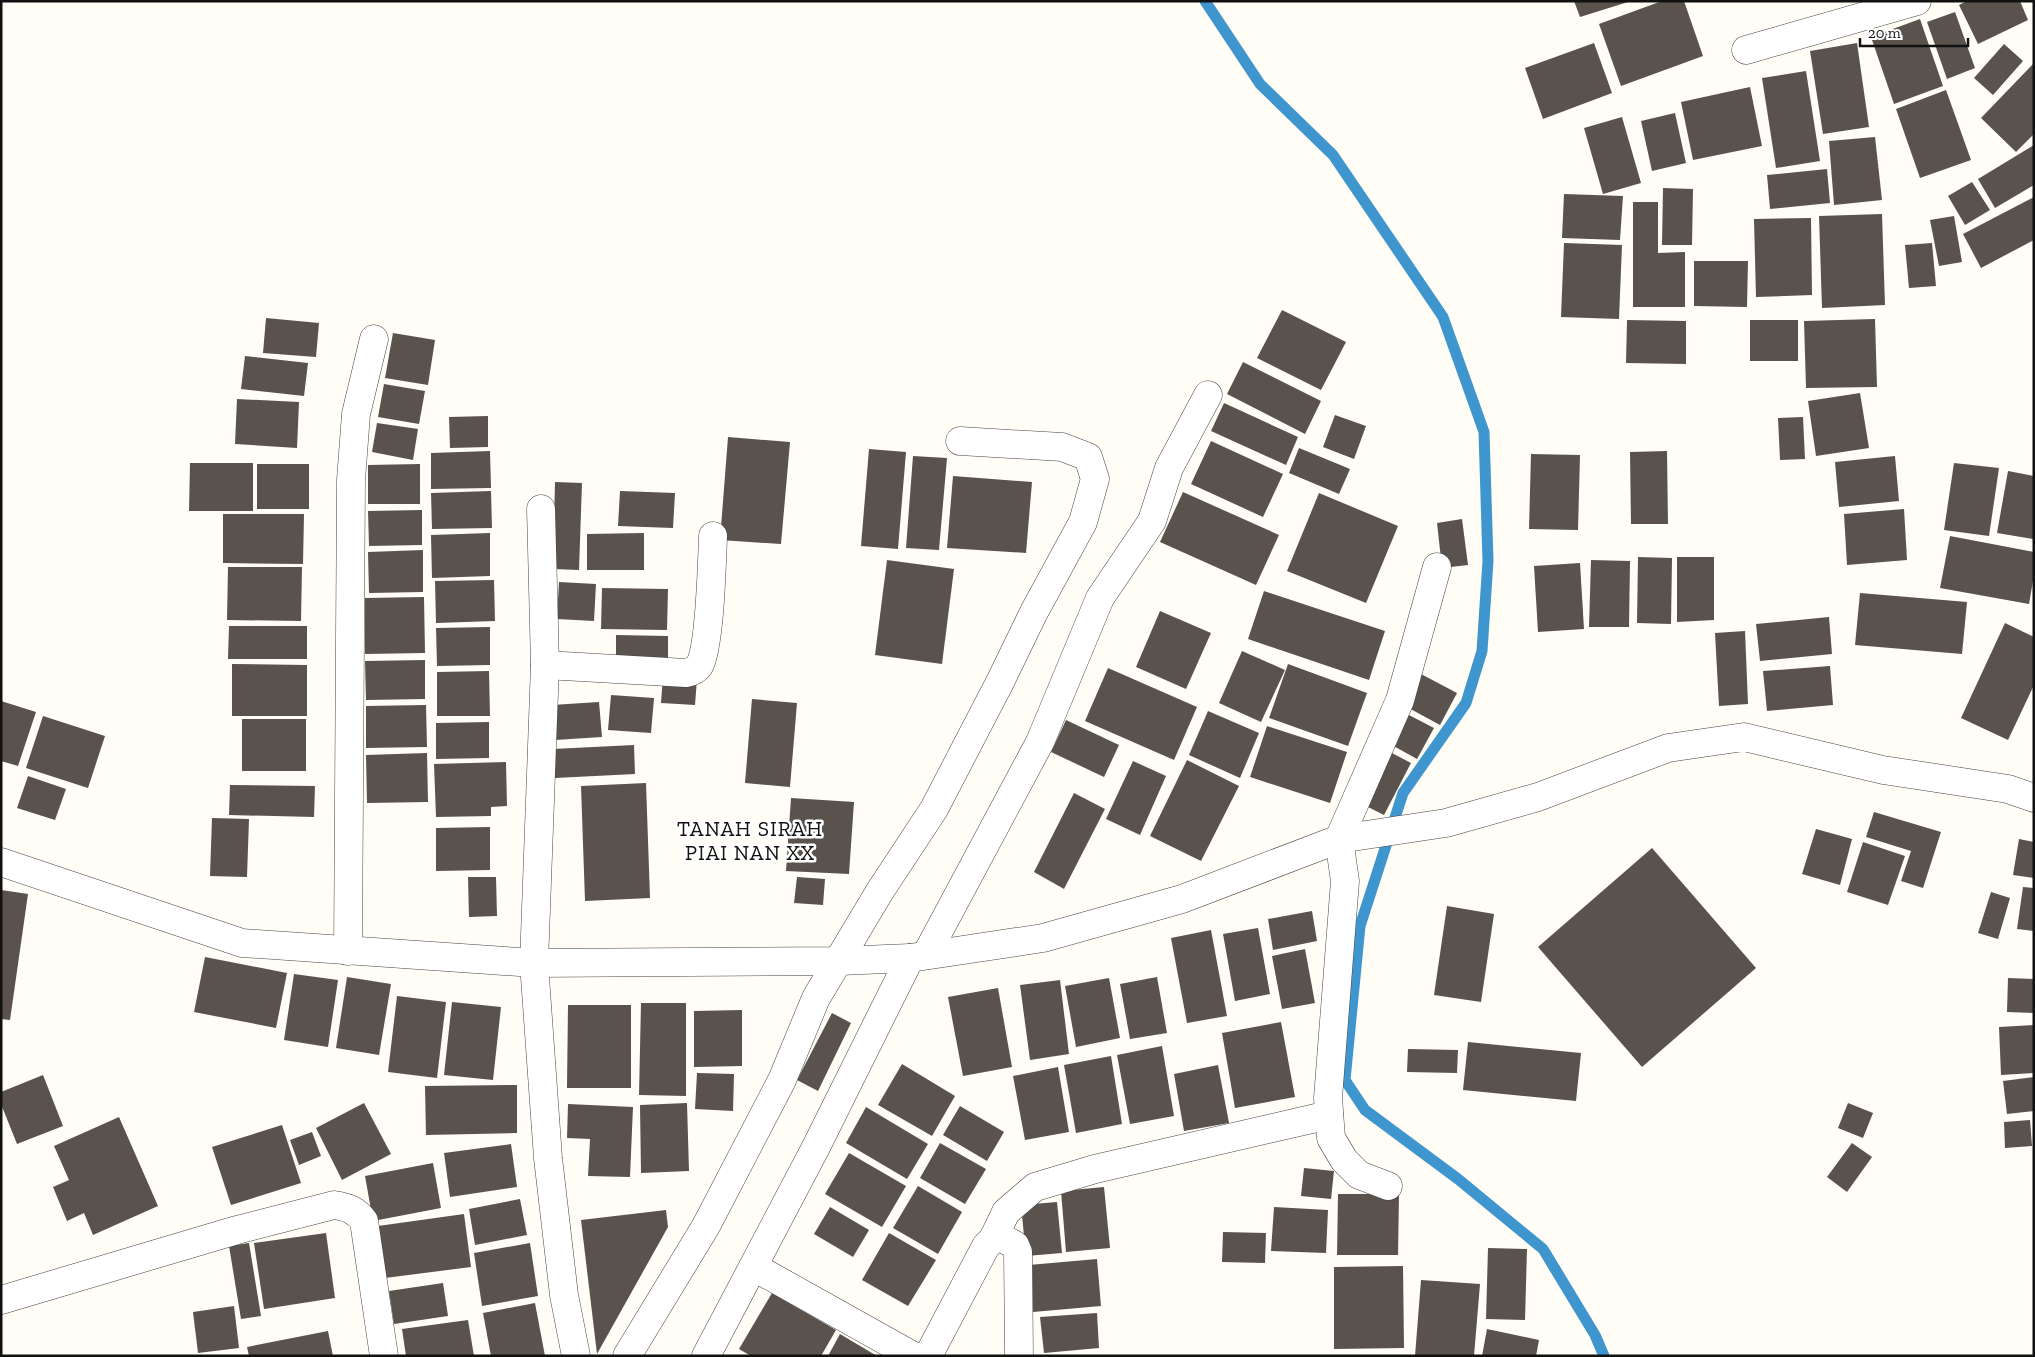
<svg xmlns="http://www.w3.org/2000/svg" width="2035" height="1357" font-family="'Zilla Slab',serif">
<rect width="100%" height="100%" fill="#fffdf5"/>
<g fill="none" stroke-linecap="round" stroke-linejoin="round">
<polyline stroke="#3f96cf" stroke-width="11" points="1205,1 1260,84 1333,155 1443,317 1484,432 1488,561 1482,651 1466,703 1403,793 1360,926 1345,1080 1365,1110 1458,1179 1543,1249 1595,1335 1604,1356"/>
</g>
<g fill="#5a524d">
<polygon points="1574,1 1628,1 1628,2 1580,17"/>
<polygon points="1662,1 1684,1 1703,56 1621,86 1599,24"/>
<polygon points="1967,1 2020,1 2028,20 1978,44 1959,5"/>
<polygon points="1955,12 1975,68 1947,79 1927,22"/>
<polygon points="1920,19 1943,86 1894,104 1871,37"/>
<polygon points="1594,43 1612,93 1543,119 1525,68"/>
<polygon points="1857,43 1869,127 1823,134 1810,51"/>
<polygon points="2004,44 2023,61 1993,95 1974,78"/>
<polygon points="2034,63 2034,134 2016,152 1981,118"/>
<polygon points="1806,71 1820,161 1776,168 1762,78"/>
<polygon points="1750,87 1762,146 1693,160 1681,102"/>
<polygon points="1946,90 1971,160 1920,178 1896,109"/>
<polygon points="1675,113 1686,163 1652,171 1641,121"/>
<polygon points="1622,117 1641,183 1603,194 1584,128"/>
<polygon points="1875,137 1882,200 1834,205 1829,141"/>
<polygon points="2034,145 2034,185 1995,208 1978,179"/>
<polygon points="1827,169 1830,203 1770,209 1767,175"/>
<polygon points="1972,182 1990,210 1965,225 1948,196"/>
<polygon points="1663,188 1693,189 1692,245 1662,245"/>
<polygon points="1564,194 1623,196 1620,240 1562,238"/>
<polygon points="2034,197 2034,240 1981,268 1963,234"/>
<polygon points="1633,202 1658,202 1658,253 1685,252 1685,307 1633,307"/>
<polygon points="1882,214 1885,305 1822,308 1819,216"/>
<polygon points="1954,216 1962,262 1939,266 1930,220"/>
<polygon points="1811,218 1812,295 1756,297 1754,219"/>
<polygon points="1564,243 1622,245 1619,319 1561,317"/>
<polygon points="1932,243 1936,286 1909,288 1905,245"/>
<polygon points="1694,261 1748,261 1747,307 1694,306"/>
<polygon points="1282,310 1346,342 1321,390 1257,358"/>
<polygon points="266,318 319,323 316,357 263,353"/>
<polygon points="1875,319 1877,387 1806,388 1804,321"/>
<polygon points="1627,320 1686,321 1686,364 1626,363"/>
<rect x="1750" y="320" width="48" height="41"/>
<polygon points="393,333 435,340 428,385 385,378"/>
<polygon points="245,356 308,363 304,396 241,389"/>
<polygon points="1243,362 1321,401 1305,434 1227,394"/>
<polygon points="384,384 425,391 419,424 378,417"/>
<polygon points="1860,393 1869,448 1816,456 1808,401"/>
<polygon points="237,399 299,402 297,448 235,444"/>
<polygon points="1224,403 1298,437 1286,465 1211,431"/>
<polygon points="1335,415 1366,426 1354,459 1323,447"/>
<polygon points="488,416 488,447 450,448 449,417"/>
<polygon points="1803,417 1805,459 1780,460 1778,418"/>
<polygon points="377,423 418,429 413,460 372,452"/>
<polygon points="728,437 790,442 781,544 720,540"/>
<polygon points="1211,441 1283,474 1263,517 1191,484"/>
<polygon points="1299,448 1350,469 1339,494 1289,473"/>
<polygon points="869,449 906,452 898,549 861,546"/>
<polygon points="490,451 491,488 431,489 431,453"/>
<polygon points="1667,451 1668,524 1631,524 1630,452"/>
<polygon points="1531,454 1580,455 1578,530 1529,529"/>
<polygon points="913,456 947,458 939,550 906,548"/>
<polygon points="1895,456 1899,501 1839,507 1835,462"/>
<polygon points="190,463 253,463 253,511 189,511"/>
<polygon points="1954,463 1999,468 1989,536 1944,530"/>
<rect x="257" y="464" width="52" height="45"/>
<polygon points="420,464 420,504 368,504 368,465"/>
<polygon points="2008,471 2034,476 2033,539 1997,533"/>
<polygon points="953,476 1032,482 1026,553 947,548"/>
<polygon points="555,482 582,483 579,570 553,569"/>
<polygon points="491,491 492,528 432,529 431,493"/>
<polygon points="620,491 675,493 673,528 618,526"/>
<polygon points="1183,492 1279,535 1256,585 1160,542"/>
<polygon points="1319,493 1398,526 1366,603 1287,571"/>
<polygon points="1904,509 1907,560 1847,565 1844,514"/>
<polygon points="422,510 422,545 369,546 368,511"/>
<polygon points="223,514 304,514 303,564 223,563"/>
<polygon points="1462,519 1468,565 1442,568 1437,523"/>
<polygon points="490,533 490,576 432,578 431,535"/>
<polygon points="644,533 644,570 587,570 587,534"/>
<polygon points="1950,536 2034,552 2034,575 2029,604 1940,588"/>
<polygon points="423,550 423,592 369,593 368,552"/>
<polygon points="1638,557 1672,558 1671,624 1637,623"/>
<polygon points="1677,557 1714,557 1714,620 1677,622"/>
<polygon points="887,560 954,569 942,664 875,655"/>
<polygon points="1591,560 1630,561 1629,627 1589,627"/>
<polygon points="1580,563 1584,629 1538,632 1534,566"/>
<polygon points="228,567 302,567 301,621 227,620"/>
<polygon points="494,580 495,621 436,623 435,581"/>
<polygon points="559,582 596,584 594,621 557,619"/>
<polygon points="602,588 668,589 667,630 601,629"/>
<polygon points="1264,591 1385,631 1369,680 1248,639"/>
<polygon points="1860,593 1967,602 1962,654 1855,645"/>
<polygon points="424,597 425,653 365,654 365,598"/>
<polygon points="1160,611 1211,633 1186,689 1136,667"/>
<polygon points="1829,617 1832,654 1760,661 1756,624"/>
<polygon points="2005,623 2034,637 2034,685 2008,740 1961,718"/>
<polygon points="229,626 307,626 307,659 228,659"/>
<polygon points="490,627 490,665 437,666 436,628"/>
<polygon points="1745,631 1748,704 1719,706 1715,633"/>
<polygon points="616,635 668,636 668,658 616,657"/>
<polygon points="1242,651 1285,670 1261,722 1219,703"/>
<polygon points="425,660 425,699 366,700 365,661"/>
<polygon points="232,664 307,665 307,716 232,716"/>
<polygon points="1288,664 1367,693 1348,746 1269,718"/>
<polygon points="1830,666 1833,705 1767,711 1763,671"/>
<polygon points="1108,668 1197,707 1174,760 1085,721"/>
<polygon points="489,671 490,716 437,716 437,672"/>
<polygon points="1421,674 1457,693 1440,725 1405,706"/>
<polygon points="663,676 697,679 695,705 661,703"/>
<polygon points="611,695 654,698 651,733 608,730"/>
<polygon points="752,699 797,703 790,787 745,783"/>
<polygon points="1,701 36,712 18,766 1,761"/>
<polygon points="599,702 602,737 555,740 552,705"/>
<polygon points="426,705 427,747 366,748 366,706"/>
<polygon points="1208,711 1259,733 1240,778 1189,755"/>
<polygon points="1407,714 1434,728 1417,759 1390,744"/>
<polygon points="43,716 105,736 88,788 26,768"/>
<rect x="242" y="719" width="64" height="52"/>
<polygon points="1066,720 1119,745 1104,777 1051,752"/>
<polygon points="489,722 489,758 436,759 436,723"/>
<polygon points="1267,726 1347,752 1330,803 1250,777"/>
<polygon points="634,745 635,774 555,778 553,749"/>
<polygon points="1388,751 1411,763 1384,815 1360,803"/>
<polygon points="427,753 428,802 367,803 366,755"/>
<polygon points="1187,760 1239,786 1201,861 1150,836"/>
<polygon points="1133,761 1166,776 1140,835 1106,819"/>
<polygon points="506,762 507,806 491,807 491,816 436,817 434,764"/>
<polygon points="28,776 66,789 55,820 17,808"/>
<polygon points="646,783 650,898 585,901 581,786"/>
<polygon points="230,785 315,786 314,817 229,815"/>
<polygon points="1074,793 1105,809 1064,889 1034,872"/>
<polygon points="791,798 854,802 849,874 786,871"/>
<polygon points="1874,812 1941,832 1923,888 1901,881 1911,851 1866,837"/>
<polygon points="212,818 249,819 247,877 210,876"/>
<polygon points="490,827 490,870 436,871 436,828"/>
<polygon points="1816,829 1852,839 1840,885 1802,874"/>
<polygon points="2019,839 2034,842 2034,878 2013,875"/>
<polygon points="1863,842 1905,856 1888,905 1847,892"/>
<polygon points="1652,848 1756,968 1642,1067 1538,947"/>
<polygon points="468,877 496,877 497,916 469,917"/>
<polygon points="797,877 825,879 823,905 794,903"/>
<polygon points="2023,887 2034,888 2034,931 2017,929"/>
<polygon points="1,890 28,894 10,1020 1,1019"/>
<polygon points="1991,892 2010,898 1998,939 1978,933"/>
<polygon points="1447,906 1494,914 1481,1002 1434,995"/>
<polygon points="1312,911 1317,941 1273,950 1268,919"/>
<polygon points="1258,928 1270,994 1235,1001 1223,934"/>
<polygon points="1211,930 1227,1016 1187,1023 1171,938"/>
<polygon points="1305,949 1315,1003 1282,1009 1272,956"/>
<polygon points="205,957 287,973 276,1028 194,1012"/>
<polygon points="294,974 338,980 328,1047 284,1040"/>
<polygon points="347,977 391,984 379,1055 336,1048"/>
<polygon points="1157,977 1167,1033 1130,1039 1120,984"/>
<polygon points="1109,978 1120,1038 1076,1047 1065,986"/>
<polygon points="2008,978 2034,979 2034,1013 2007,1012"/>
<polygon points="1060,980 1069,1054 1030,1060 1020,985"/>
<polygon points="998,988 1012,1067 963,1076 948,997"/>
<polygon points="397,996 446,1002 437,1078 388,1072"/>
<polygon points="452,1002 501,1007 493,1080 444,1075"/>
<polygon points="641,1003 686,1003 686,1096 639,1095"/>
<polygon points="568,1005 631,1005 631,1088 567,1088"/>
<polygon points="742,1010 742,1066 694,1067 694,1011"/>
<polygon points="832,1013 851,1023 818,1091 797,1080"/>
<polygon points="1281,1022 1295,1097 1235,1108 1222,1033"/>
<polygon points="2034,1025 2034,1073 2001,1075 1999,1027"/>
<polygon points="1468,1042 1581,1053 1576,1101 1463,1090"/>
<polygon points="1162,1046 1174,1116 1130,1124 1117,1055"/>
<polygon points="1408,1049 1458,1050 1457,1073 1407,1072"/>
<polygon points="1111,1056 1122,1124 1076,1133 1064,1065"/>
<polygon points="902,1064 955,1096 932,1136 878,1105"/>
<polygon points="1218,1065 1229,1123 1184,1131 1174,1074"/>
<polygon points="1058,1067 1069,1132 1025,1140 1013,1076"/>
<polygon points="697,1073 734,1074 733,1111 695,1109"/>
<polygon points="43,1075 63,1126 17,1144 1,1104 1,1092"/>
<polygon points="2034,1077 2034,1111 2007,1114 2003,1081"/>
<polygon points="517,1085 517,1133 426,1135 425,1086"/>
<polygon points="364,1103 391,1154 342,1180 316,1128"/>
<polygon points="687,1103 689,1171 641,1173 640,1105"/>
<polygon points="1848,1103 1873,1113 1863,1138 1838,1128"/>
<polygon points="568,1104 633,1107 630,1177 588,1176 590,1139 567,1138"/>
<polygon points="960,1106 1004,1132 987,1161 943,1135"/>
<polygon points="866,1107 928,1144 907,1179 846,1143"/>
<polygon points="119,1117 158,1206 93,1235 84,1213 67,1221 53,1187 69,1180 54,1146"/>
<polygon points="2030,1120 2032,1146 2005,1148 2004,1122"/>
<polygon points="282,1125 301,1183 231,1205 212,1147"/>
<polygon points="312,1132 321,1156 299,1165 290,1140"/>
<polygon points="940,1143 986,1169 965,1204 920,1178"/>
<polygon points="1852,1143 1872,1157 1847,1192 1827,1177"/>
<polygon points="511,1144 517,1187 450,1197 444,1153"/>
<polygon points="849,1153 906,1186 882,1227 825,1194"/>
<polygon points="433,1163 441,1208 373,1221 365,1176"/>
<polygon points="1304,1168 1334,1171 1331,1199 1301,1196"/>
<polygon points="918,1186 962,1212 938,1254 893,1228"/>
<polygon points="1104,1187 1110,1248 1066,1252 1061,1191"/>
<polygon points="1338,1194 1399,1194 1398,1255 1337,1255"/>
<polygon points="520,1199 527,1235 475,1245 469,1209"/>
<polygon points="1057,1202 1062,1253 1026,1256 1021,1205"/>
<polygon points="830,1207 869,1230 853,1257 814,1234"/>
<polygon points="1274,1207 1328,1210 1326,1253 1271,1251"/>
<polygon points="666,1210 668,1227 597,1354 581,1220"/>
<polygon points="464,1214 471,1267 385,1278 378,1226"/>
<polygon points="1223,1232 1266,1233 1265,1263 1222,1262"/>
<polygon points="326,1233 335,1298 264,1309 254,1243"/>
<polygon points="889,1233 936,1260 908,1306 862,1280"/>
<polygon points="249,1243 261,1316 241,1319 229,1246"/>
<polygon points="530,1243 538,1296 482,1306 474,1253"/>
<polygon points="1488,1248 1527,1249 1525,1320 1486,1319"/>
<polygon points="1097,1259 1101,1306 1033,1312 1029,1265"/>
<polygon points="1403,1266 1404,1348 1334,1349 1334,1267"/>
<polygon points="1421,1280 1480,1284 1474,1356 1415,1356"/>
<polygon points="443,1283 448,1316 394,1324 389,1291"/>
<polygon points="772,1293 836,1330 821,1356 751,1356 739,1349"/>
<polygon points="535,1303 545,1356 491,1356 483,1313"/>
<polygon points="234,1306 239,1348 198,1353 193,1312"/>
<polygon points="1097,1313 1099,1348 1044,1353 1040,1317"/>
<polygon points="468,1320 474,1356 406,1356 402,1329"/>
<polygon points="1487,1329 1539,1340 1536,1356 1482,1356"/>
<polygon points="328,1331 333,1356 249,1356 247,1347"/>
<polygon points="840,1334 877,1356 828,1356"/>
</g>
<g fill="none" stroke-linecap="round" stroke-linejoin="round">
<defs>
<g id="minor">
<polyline points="1746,50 1917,1"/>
<polyline points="541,509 545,665 534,963 548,1158 564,1295 576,1356"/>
<path d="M545 665 686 673C691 672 696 670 699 666 710 648 712 561 713 536"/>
<polyline points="1,862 242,943 534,963 839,961 910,958 1043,938 1182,899 1339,839 1446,823 1538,797 1668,748 1744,737 1883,770 2008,789 2034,798"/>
<polyline points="348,951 351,480 356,414 374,339"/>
<polyline points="926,955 1040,742 1100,598 1152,521 1169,468 1208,395"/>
<polyline points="1388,1186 1359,1175 1344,1160 1331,1138 1328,1098 1345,881 1339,839 1400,700 1437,567"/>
<polyline points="993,1239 1006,1212 1035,1187 1095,1169 1329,1115"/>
<polyline points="754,1267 913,1356"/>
<path d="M1 1300 237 1230 334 1205C347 1207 356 1210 364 1221L384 1356"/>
<polyline points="627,1356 706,1226 782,1080 816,998 880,891 934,809 1000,682 1034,612 1083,522 1095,479 1088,457 1062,447 960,441"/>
<polyline points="706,1356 816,1147 910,958"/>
<polyline points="928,1356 986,1246 993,1239 1002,1238 1015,1245 1018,1252 1019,1356"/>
</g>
</defs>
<use href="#minor" stroke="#444" stroke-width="29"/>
<use href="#minor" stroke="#fff" stroke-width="28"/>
</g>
<g text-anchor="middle" stroke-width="5" stroke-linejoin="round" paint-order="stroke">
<g font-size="21" letter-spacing="1" fill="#111" stroke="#fff">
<text x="750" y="836">TANAH SIRAH<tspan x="750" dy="24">PIAI NAN XX</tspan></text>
</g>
</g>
<rect width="2035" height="1357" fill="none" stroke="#111111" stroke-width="5"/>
<path d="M1860 38v8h108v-8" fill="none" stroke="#111111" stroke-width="2.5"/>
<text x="1868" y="38" font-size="15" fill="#111111" stroke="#ffffff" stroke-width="4" paint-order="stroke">20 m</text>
</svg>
